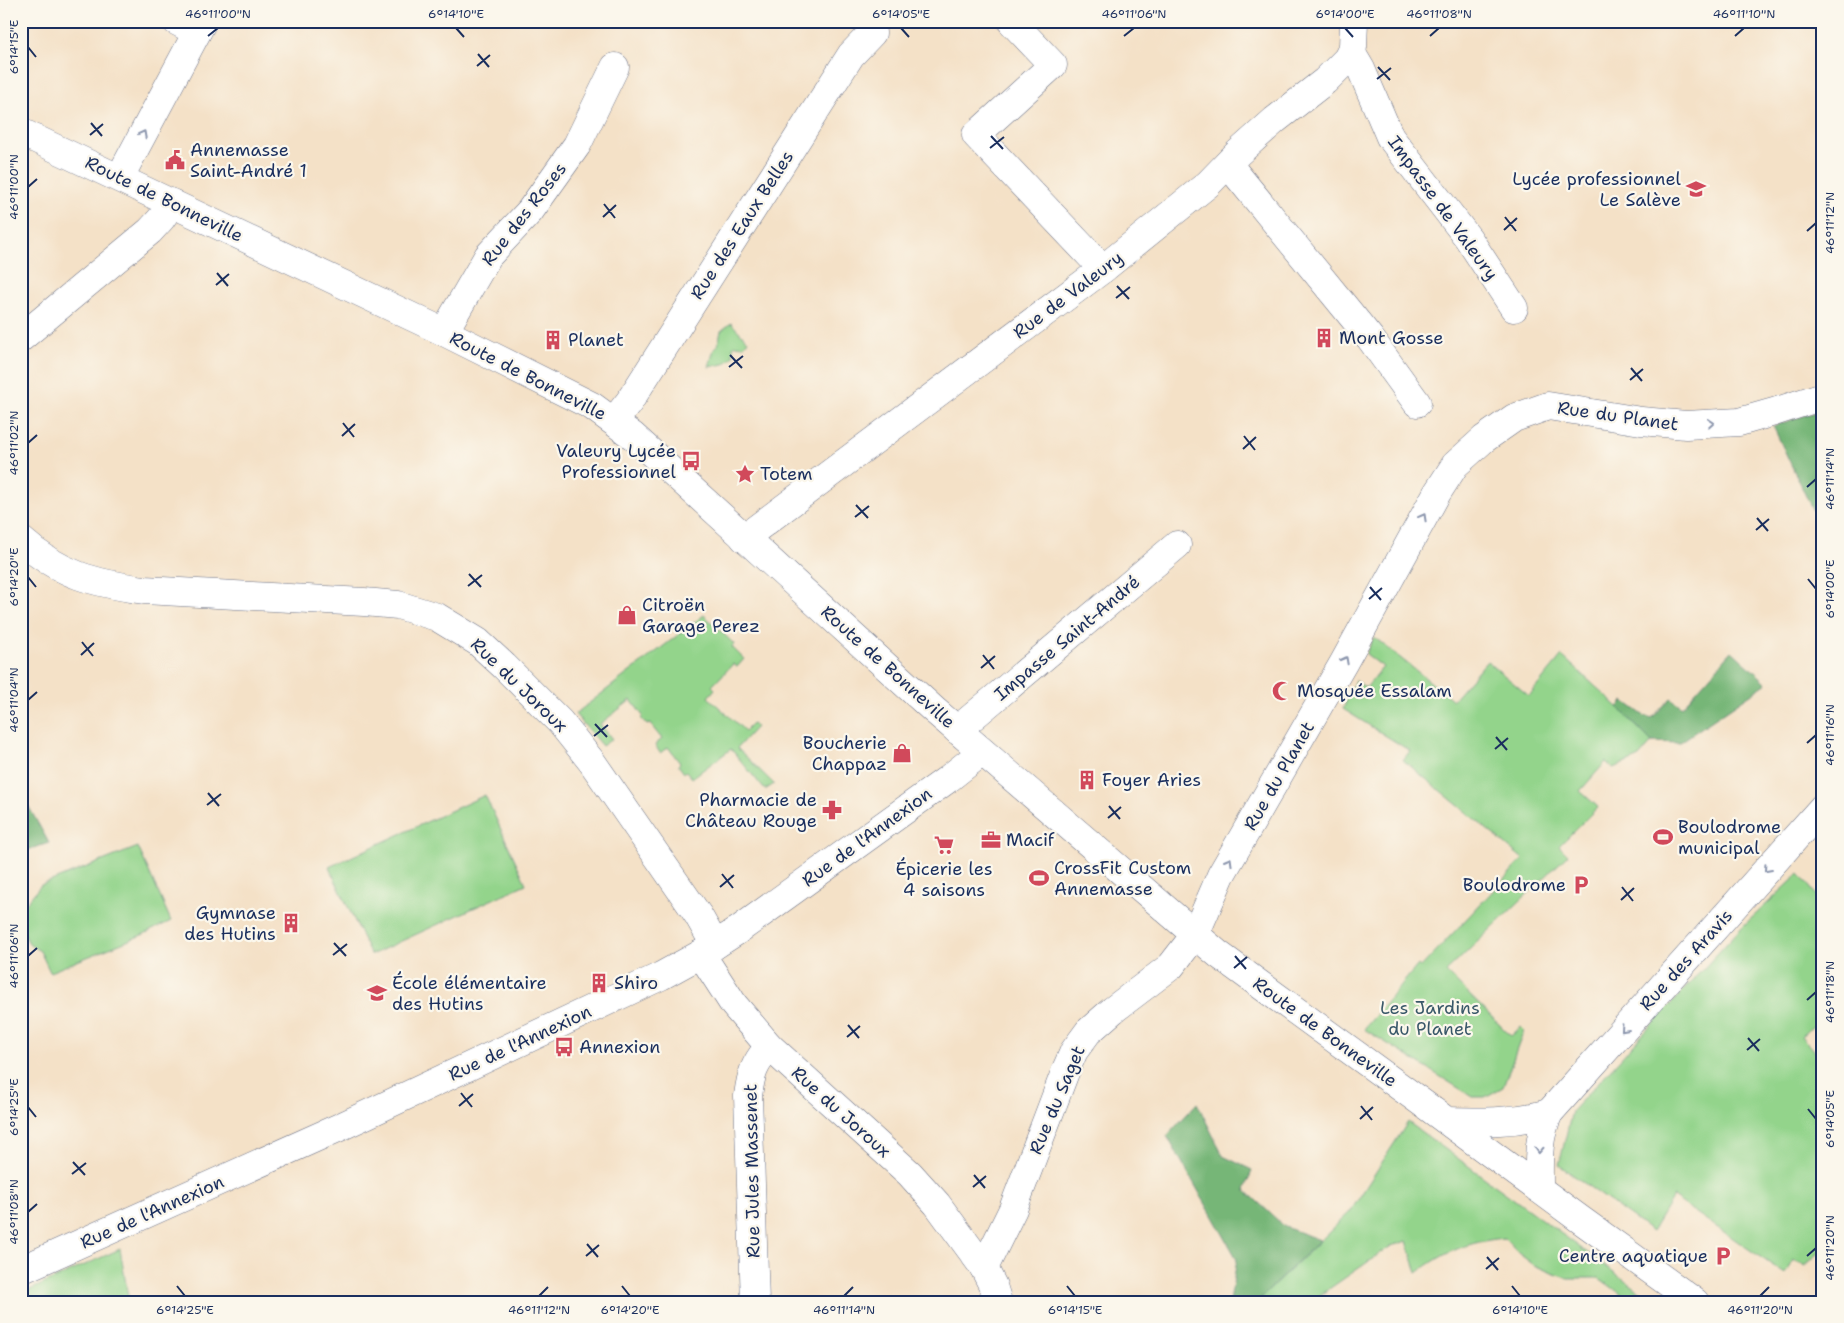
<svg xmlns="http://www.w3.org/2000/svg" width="1844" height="1323" font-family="'Shantell Sans',sans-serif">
<rect width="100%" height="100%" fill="#fbf7ec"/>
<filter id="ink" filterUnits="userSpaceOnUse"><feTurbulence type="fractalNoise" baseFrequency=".02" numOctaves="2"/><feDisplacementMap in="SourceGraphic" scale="10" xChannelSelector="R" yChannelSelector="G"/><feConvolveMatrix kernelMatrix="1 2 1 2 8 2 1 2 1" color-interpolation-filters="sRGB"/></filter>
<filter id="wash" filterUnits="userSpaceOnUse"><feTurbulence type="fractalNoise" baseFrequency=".0096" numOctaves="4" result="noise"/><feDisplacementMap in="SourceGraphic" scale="20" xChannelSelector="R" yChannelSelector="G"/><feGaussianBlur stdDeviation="1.12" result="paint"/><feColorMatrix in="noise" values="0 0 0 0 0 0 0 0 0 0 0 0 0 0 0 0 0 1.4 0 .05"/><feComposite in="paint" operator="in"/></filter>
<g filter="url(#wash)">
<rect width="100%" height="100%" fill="#f4e1c7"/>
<g fill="#93d48b" stroke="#578274">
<polygon points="731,323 748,341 744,346 736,345 733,347 733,357 724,364 709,367 714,349 718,345 721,331"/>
<polygon points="704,615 734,644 732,647 744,659 737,667 733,664 712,686 715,689 708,697 745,731 752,724 756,727 737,748 774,784 765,790 731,749 692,778 686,771 684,773 678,765 680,763 668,747 660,753 655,745 662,739 650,724 647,725 641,718 643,716 631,700 600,724 612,739 602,746 575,714"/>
<polygon points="1374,637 1453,700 1487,661 1529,696 1562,656 1618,707 1652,742 1638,758 1613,768 1606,762 1603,765 1580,791 1598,807 1559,846 1568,855 1446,972 1511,1036 1521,1027 1524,1030 1503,1087 1485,1097 1473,1097 1364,1029 1418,965 1421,967 1523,859 1403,760 1410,751 1343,709 1355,680 1366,688 1383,667 1366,654"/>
<polygon points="485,795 526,884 371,955 329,867"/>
<polygon points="138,847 171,921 142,935 50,972 40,951 30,945 21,928 21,909 41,885"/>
<polygon points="1799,874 1823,903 1823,1018 1801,1036 1823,1062 1823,1250 1805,1265 1793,1260 1785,1274 1673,1197 1652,1232 1559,1165 1572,1111 1742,927"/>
<path d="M1408 1122 1655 1302H1632L1599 1278H1567L1552 1273 1534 1265 1518 1253 1504 1238C1468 1242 1446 1251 1417 1273L1407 1241 1391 1246 1310 1302H1261L1262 1297 1350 1212Z"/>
<polygon points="120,1249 129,1302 21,1302 21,1294"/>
</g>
<g fill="#76b677" stroke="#48726a">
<polygon points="1815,412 1823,433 1823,518 1812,509 1773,426"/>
<polygon points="1732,651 1767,683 1679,743 1652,742 1618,707 1624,701 1643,715 1652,718 1671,698 1682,707"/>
<polygon points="21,793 49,843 21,852"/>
<polygon points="1197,1103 1223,1156 1252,1170 1245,1190 1285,1227 1320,1240 1262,1297 1261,1302 1230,1302 1237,1259 1167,1136"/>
</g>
</g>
<g filter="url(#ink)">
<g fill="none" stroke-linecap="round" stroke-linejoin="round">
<defs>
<g id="minor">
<polyline points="176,21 197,32"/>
<polyline points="1012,22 1053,65 976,135 1103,269"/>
<polyline points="1351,52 1361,69 1390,137 1468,238 1514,308"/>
<polyline points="1228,164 1370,338 1417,403"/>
<polyline points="120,177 203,21"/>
<polyline points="444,332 488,256 530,211 577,145 615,67"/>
<polyline points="21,338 150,231 161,219 172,203"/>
<polyline points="614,421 629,402 851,55 872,33"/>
<polyline points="744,538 1103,269 1208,184 1238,153 1275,120 1325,81 1347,59 1353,47 1354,21"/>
<path d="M21 540C60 575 95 583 144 590L364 602 398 605 437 617 478 642 504 666 560 722 592 762 698 915 715 945"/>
<polyline points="957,730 1177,545"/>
<polyline points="701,954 734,1005 769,1046 910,1174 937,1204 984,1268 993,1286 998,1302"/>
<polyline points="984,1268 1013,1209 1067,1067 1074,1051 1088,1032 1113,1010 1171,966 1195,935 1221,875 1344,662 1437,493 1455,465 1484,439 1514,418 1548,406 1641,421 1686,425 1739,422 1774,412 1823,396"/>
<polyline points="21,1270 340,1127 661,976 701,954 737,931 948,779 982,752"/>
<path d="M755 1302 748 1096C751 1073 754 1065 769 1046"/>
</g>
<g id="major">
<polyline points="21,132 444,332 592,406 633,436 934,710 1218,954 1421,1102 1581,1220 1695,1302"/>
<path d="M1447 1121C1483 1122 1515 1123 1549 1113"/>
<path d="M1539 1189C1539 1161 1537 1139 1549 1113L1823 807"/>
</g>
</defs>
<use href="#minor" stroke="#676d83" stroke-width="29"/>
<use href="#major" stroke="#676d83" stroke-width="29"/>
<use href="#minor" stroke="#fff" stroke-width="28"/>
<use href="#major" stroke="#fff" stroke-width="28"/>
</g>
<defs><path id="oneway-chevron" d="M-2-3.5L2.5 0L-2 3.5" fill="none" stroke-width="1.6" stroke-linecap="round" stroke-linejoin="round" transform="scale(1.25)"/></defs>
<g stroke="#8d97ae">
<use href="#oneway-chevron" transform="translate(143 134) rotate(-62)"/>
<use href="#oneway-chevron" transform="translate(1711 423) rotate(-5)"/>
<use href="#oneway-chevron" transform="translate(1423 517) rotate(-61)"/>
<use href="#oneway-chevron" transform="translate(1345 660) rotate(-62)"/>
<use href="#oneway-chevron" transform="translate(1229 861) rotate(-60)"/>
<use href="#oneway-chevron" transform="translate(1767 869) rotate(132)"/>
<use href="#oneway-chevron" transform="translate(1624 1029) rotate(132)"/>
<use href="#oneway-chevron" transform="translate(1539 1150) rotate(93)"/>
</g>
</g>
<path fill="none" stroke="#1b2f5e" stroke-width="2" d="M456 28 464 37M901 28 909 37M1345 28 1353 37M208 36 218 28M1124 36 1134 28M1430 36 1439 28M1735 36 1744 28M28 47 36 57M478 54 489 67M477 66 490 55M1378 67 1390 80M1377 79 1391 68M91 123 102 136M90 135 103 124M991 136 1003 149M990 148 1004 137M28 187 37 179M604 204 615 218M603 217 616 205M1505 217 1516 231M1504 230 1517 218M1807 231 1816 223M217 273 228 286M216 285 229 274M1117 286 1129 299M1116 298 1130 287M730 355 742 368M729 367 743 356M1631 368 1642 381M1630 380 1643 369M343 423 354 437M342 436 355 424M1244 436 1255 450M28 443 37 435M1243 449 1256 437M1807 487 1816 479M856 505 868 518M855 517 869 506M1757 518 1768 531M1756 530 1769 519M469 574 481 587M28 577 36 587M1808 579 1816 589M468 586 482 575M1370 587 1381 600M1369 599 1382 588M82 642 93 656M81 655 94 643M983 655 994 669M981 668 995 656M28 700 37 692M595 724 607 737M594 736 608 725M1496 737 1507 750M1807 743 1816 735M1495 749 1508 738M208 793 219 806M207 805 221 794M1109 806 1120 819M1108 818 1121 807M722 874 733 888M720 887 734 875M1622 887 1633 901M1621 900 1634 888M334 943 346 956M333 955 347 944M28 956 37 948M1235 956 1246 969M1234 968 1247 957M1807 1000 1816 992M848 1025 859 1038M847 1037 860 1026M1748 1038 1759 1051M1747 1050 1760 1039M461 1093 472 1107M459 1106 473 1094M1361 1106 1372 1120M28 1107 36 1117M1808 1109 1816 1119M1360 1119 1373 1107M73 1162 85 1175M72 1174 86 1163M974 1175 985 1188M973 1187 986 1176M28 1212 37 1204M587 1244 598 1257M586 1256 599 1245M1807 1256 1816 1248M1487 1257 1498 1270M1486 1269 1499 1258M177 1286 185 1296M622 1286 630 1296M1067 1286 1075 1296M1512 1286 1520 1296M539 1296 548 1287M844 1296 853 1287M1760 1296 1769 1287"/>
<defs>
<symbol id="civic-bare" viewBox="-9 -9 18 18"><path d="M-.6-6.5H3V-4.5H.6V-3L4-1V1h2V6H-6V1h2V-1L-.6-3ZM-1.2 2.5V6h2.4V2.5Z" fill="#d1495b" stroke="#fbf7ec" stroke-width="2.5" paint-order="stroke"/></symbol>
<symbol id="school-bare" viewBox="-9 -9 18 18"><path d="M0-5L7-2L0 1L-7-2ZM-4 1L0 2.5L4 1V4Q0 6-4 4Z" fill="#d1495b" stroke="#fbf7ec" stroke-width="2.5" paint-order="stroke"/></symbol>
<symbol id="building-bare" viewBox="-9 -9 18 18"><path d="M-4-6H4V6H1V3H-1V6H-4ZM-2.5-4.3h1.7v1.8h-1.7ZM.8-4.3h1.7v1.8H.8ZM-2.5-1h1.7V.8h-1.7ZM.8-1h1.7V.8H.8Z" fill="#d1495b" stroke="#fbf7ec" stroke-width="2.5" paint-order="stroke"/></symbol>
<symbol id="bus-bare" viewBox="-9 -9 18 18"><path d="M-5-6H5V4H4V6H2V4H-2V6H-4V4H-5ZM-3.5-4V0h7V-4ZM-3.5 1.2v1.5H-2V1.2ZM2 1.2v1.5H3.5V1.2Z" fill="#d1495b" stroke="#fbf7ec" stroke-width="2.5" paint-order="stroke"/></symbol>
<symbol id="sight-bare" viewBox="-9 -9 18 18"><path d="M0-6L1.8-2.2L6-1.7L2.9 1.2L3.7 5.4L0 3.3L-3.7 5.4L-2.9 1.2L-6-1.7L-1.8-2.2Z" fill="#d1495b" stroke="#fbf7ec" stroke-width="2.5" paint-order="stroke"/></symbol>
<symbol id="shop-bare" viewBox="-9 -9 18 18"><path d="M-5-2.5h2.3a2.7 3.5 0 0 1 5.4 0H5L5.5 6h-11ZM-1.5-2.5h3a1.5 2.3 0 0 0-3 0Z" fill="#d1495b" stroke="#fbf7ec" stroke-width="2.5" paint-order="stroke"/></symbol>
<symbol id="mosque-bare" viewBox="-9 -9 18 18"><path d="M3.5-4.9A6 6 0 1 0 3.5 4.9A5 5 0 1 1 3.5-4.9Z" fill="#d1495b" stroke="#fbf7ec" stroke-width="2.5" paint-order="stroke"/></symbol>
<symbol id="pharmacy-bare" viewBox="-9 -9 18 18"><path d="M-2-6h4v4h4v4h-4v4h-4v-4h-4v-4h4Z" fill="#d1495b" stroke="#fbf7ec" stroke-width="2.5" paint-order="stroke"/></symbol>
<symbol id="stadium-bare" viewBox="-9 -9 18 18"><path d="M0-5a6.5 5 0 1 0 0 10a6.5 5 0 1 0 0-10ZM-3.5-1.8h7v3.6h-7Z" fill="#d1495b" stroke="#fbf7ec" stroke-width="2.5" paint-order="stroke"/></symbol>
<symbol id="office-bare" viewBox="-9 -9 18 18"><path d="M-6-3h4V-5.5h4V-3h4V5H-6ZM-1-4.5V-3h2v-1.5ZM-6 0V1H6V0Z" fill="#d1495b" stroke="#fbf7ec" stroke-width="2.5" paint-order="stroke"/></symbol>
<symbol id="supermarket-bare" viewBox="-9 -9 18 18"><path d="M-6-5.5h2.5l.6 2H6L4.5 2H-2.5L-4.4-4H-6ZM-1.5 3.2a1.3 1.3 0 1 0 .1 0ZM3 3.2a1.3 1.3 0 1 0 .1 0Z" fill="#d1495b" stroke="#fbf7ec" stroke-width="2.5" paint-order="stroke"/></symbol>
<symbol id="parking-bare" viewBox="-9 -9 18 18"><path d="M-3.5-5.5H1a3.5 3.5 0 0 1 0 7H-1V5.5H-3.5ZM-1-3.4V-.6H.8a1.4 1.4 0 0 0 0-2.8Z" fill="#d1495b" stroke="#fbf7ec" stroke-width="2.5" paint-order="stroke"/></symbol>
</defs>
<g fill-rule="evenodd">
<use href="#civic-bare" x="161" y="146" width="28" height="28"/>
<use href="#school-bare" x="1682" y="175" width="28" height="28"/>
<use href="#building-bare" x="1310" y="324" width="28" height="28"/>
<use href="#building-bare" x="539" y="326" width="28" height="28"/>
<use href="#bus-bare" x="677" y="447" width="28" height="28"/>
<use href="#sight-bare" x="731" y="460" width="28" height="28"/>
<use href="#shop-bare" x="613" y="601" width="28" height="28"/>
<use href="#mosque-bare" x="1268" y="677" width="28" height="28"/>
<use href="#shop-bare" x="888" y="739" width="28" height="28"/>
<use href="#building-bare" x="1073" y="766" width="28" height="28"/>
<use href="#pharmacy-bare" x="818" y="796" width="28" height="28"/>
<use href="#stadium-bare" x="1649" y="823" width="28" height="28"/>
<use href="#office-bare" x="977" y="826" width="28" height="28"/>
<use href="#supermarket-bare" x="930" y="831" width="28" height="28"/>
<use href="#stadium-bare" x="1025" y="864" width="28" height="28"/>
<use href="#parking-bare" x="1567" y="871" width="28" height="28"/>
<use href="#building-bare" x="277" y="909" width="28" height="28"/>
<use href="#building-bare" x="585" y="969" width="28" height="28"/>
<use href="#school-bare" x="363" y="979" width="28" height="28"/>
<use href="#bus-bare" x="550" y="1033" width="28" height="28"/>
<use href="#parking-bare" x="1709" y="1242" width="28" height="28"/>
</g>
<g text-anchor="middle" stroke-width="4.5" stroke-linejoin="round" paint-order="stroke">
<g font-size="18" fill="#1b2f5e" stroke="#fbf7ec" text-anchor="start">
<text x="190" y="156">Annemasse<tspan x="190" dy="21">Saint-André 1</tspan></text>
<text x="1681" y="185" text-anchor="end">Lycée professionnel<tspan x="1681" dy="21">Le Salève</tspan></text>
<text x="1339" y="344">Mont Gosse</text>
<text x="568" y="346">Planet</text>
<text x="676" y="457" text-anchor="end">Valeury Lycée<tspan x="676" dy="21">Professionnel</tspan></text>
<text x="760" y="480">Totem</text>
<text x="642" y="611">Citroën<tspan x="642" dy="21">Garage Perez</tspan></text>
<text x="1297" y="697">Mosquée Essalam</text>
<text x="887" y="749" text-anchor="end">Boucherie<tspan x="887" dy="21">Chappaz</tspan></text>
<text x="1102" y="786">Foyer Aries</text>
<text x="817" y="806" text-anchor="end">Pharmacie de<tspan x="817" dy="21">Château Rouge</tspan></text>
<text x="1678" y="833">Boulodrome<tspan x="1678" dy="21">municipal</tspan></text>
<text x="1006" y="846">Macif</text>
<text x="1054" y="874">CrossFit Custom<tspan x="1054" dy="21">Annemasse</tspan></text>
<text x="944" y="875" text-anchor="middle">Épicerie les<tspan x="944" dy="21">4 saisons</tspan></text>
<text x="1566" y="891" text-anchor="end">Boulodrome</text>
<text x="276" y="919" text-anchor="end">Gymnase<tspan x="276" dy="21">des Hutins</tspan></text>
<text x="392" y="989">École élémentaire<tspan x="392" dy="21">des Hutins</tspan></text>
<text x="614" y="989">Shiro</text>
<text x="579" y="1053">Annexion</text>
<text x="1708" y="1262" text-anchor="end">Centre aquatique</text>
</g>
<g font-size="18" fill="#1b2f5e" stroke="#fbf7ec">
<text transform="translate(164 199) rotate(26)" y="6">Route de Bonneville</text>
<text transform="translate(1443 208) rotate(54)" y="6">Impasse de Valeury</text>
<text transform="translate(524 214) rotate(-52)" y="6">Rue des Roses</text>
<text transform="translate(742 225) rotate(-57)" y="6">Rue des Eaux Belles</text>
<text transform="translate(1068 295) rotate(-37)" y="6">Rue de Valeury</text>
<text transform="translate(528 376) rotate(27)" y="6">Route de Bonneville</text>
<text transform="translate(1618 416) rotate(8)" y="6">Rue du Planet</text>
<text transform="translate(1067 638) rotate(-40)" y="6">Impasse Saint-André</text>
<text transform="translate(888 667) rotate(42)" y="6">Route de Bonneville</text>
<text transform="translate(519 685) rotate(44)" y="6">Rue du Joroux</text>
<text transform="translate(1279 776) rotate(-60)" y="6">Rue du Planet</text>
<text transform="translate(867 837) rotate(-36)" y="6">Rue de l'Annexion</text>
<text transform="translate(1686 960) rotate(-48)" y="6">Rue des Aravis</text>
<text transform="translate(1325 1032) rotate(36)" y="6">Route de Bonneville</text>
<text transform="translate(520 1043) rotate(-25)" y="6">Rue de l'Annexion</text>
<text transform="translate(1057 1100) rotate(-67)" y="6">Rue du Saget</text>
<text transform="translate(841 1112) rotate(42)" y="6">Rue du Joroux</text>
<text transform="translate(752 1171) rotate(-91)" y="6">Rue Jules Massenet</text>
<text transform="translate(152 1212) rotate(-24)" y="6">Rue de l'Annexion</text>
</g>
<g font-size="18" fill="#395869" stroke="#fbf7ec">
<text x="1430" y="1014">Les Jardins<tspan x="1430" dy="21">du Planet</tspan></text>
</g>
</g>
<rect width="1844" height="1323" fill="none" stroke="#fbf7ec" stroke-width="55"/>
<rect x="28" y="28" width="1788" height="1268" fill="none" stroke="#1b2f5e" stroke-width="2"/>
<g font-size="12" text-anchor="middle" fill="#1b2f5e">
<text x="218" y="18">46°11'00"N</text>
<text x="456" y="18">6°14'10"E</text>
<text x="901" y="18">6°14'05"E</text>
<text x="1134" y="18">46°11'06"N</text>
<text x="1345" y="18">6°14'00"E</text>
<text x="1439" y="18">46°11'08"N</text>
<text x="1744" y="18">46°11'10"N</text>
<text transform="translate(14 47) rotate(-90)" y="4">6°14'15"E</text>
<text transform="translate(14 187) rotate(-90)" y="4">46°11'00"N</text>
<text transform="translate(1830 223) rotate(-90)" y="4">46°11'12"N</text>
<text transform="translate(14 443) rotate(-90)" y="4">46°11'02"N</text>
<text transform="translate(1830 479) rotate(-90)" y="4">46°11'14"N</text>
<text transform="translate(14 577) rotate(-90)" y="4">6°14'20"E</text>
<text transform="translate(1830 589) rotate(-90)" y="4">6°14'00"E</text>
<text transform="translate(14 700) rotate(-90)" y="4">46°11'04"N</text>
<text transform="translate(1830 735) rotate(-90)" y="4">46°11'16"N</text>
<text transform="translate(14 956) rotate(-90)" y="4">46°11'06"N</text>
<text transform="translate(1830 992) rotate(-90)" y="4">46°11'18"N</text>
<text transform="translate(14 1107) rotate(-90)" y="4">6°14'25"E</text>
<text transform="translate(1830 1119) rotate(-90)" y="4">6°14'05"E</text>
<text transform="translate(14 1212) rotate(-90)" y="4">46°11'08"N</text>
<text transform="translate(1830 1248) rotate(-90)" y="4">46°11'20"N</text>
<text x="185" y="1314">6°14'25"E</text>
<text x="539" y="1314">46°11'12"N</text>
<text x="630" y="1314">6°14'20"E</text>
<text x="844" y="1314">46°11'14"N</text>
<text x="1075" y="1314">6°14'15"E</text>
<text x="1520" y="1314">6°14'10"E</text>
<text x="1760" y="1314">46°11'20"N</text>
</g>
</svg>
